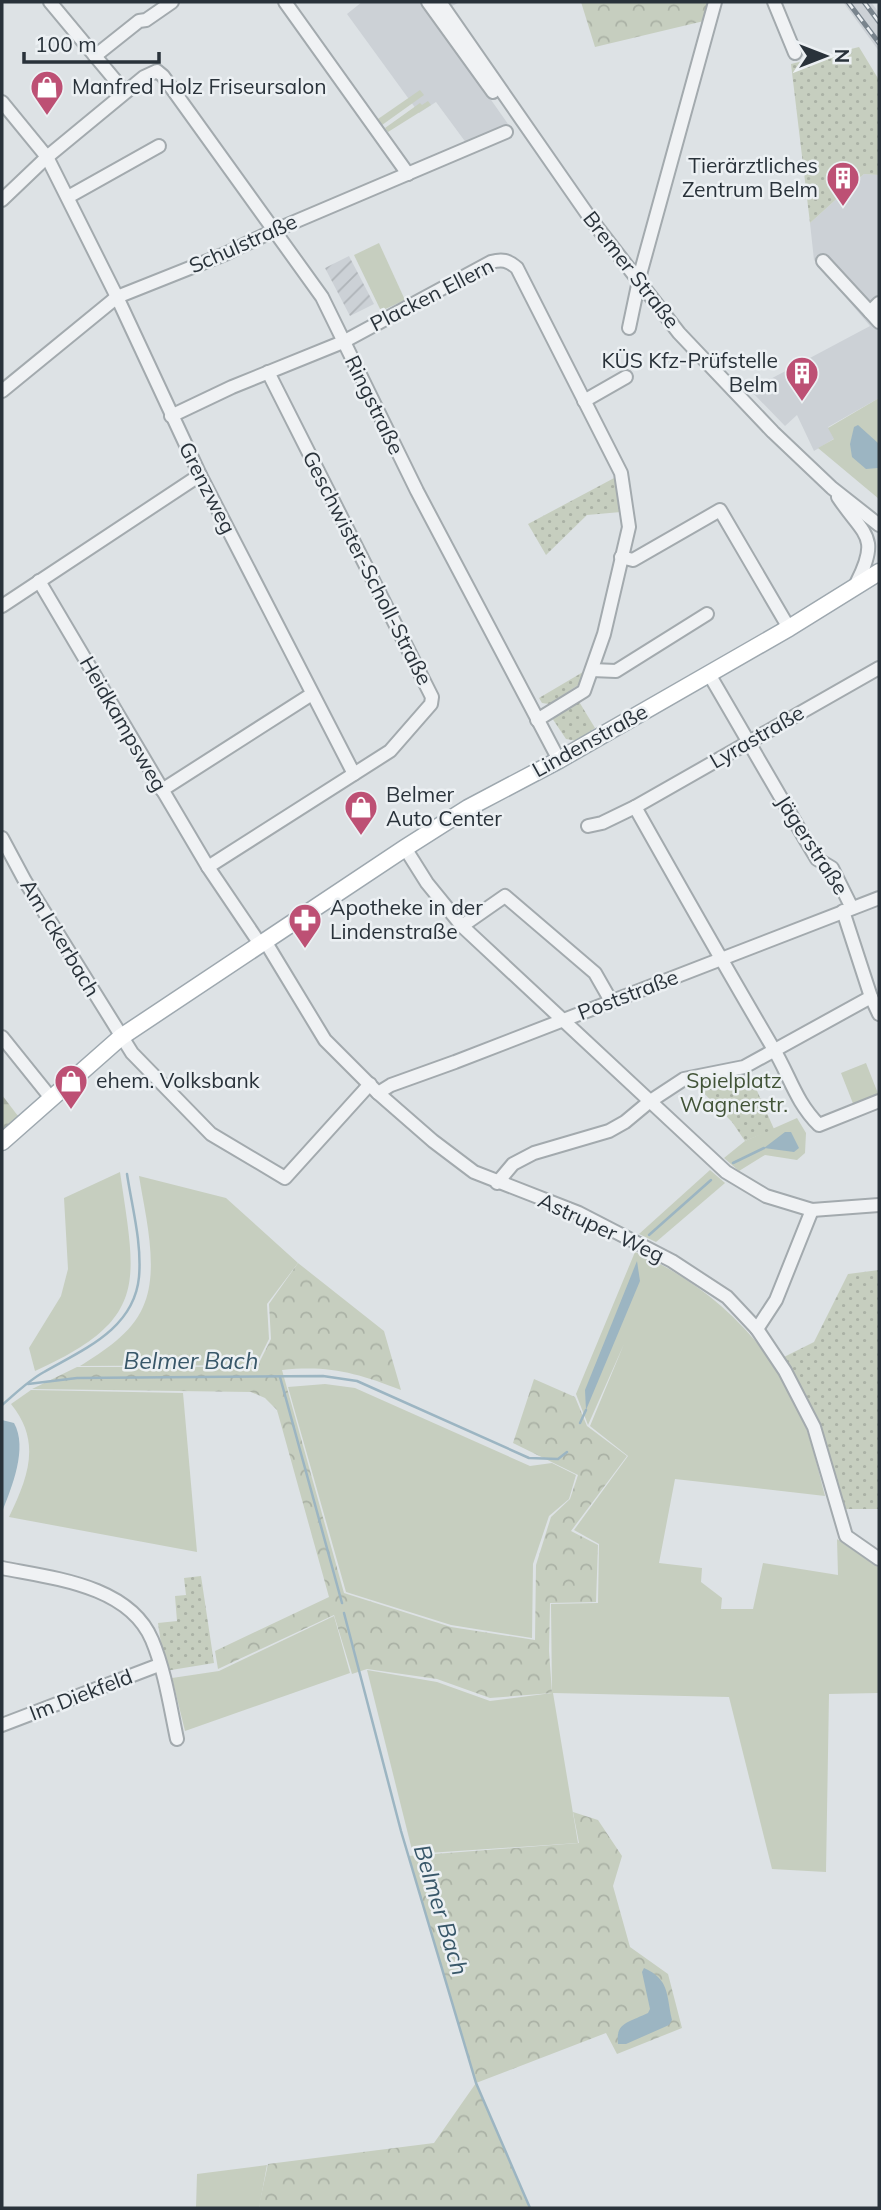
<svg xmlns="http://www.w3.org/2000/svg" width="881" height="2210" font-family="Mulish,sans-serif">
<defs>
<pattern id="industrial-furrows" width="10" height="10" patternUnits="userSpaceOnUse" patternTransform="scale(1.75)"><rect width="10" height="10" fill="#ccd1d6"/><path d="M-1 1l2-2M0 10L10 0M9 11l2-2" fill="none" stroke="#afb4b8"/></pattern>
<pattern id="forest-crowns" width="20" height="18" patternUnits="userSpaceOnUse" patternTransform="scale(1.75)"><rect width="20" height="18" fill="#c6cebf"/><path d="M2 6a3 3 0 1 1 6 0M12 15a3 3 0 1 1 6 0" fill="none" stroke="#aab1a5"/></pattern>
<pattern id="cemetery-stones" width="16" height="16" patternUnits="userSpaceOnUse" patternTransform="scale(1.75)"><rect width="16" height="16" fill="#c6cebf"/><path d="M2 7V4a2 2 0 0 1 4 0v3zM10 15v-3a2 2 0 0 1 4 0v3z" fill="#aab1a5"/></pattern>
<pattern id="park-dots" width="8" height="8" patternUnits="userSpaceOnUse" patternTransform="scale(1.75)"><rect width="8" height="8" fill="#c6cebf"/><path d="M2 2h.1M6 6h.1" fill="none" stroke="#aab1a5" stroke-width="1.8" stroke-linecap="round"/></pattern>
</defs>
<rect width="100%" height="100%" fill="#dde2e5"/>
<g fill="#ccd1d6">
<polygon points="362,2 460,2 432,16 508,124 467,144 436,102 419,113 347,14"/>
<polygon points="843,2 871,2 879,13 879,51"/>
<polygon points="864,174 879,175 879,398 828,427 835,438 814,451 797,415 785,426 750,390 870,326 814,260 810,223"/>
</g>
<polygon fill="url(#industrial-furrows)" points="349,256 374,304 350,316 325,268"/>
<g fill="#c6cebf">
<polygon points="420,90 424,95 382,125 378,119"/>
<polygon points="428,101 431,105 388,132 385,128 420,103 422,105"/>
<polygon points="379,243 405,300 381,311 354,255"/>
<polygon points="879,398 879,499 818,448 834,439 828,428"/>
<polygon points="866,1063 879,1096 854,1106 841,1073"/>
<polygon points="797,1118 806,1133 805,1153 797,1160 765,1155 739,1171 724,1158 745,1141"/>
<polygon points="710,1170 725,1183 656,1242 639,1234"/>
<path d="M120 1172C136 1283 150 1319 35 1371L29 1348 61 1296 68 1269 64 1198Z"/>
<path d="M139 1176 226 1198 298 1263 267 1304 269 1339 256 1365 80 1366C104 1351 131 1334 143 1307 160 1270 145 1214 139 1176Z"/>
<path d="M635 1252C712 1285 777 1348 806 1428 814 1450 819 1473 825 1496L675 1479 659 1563 702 1568 701 1582 722 1598 721 1609H753L763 1563 838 1575 837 1539 879 1568V1693L829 1694 826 1872 772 1869 729 1697 553 1693 578 1843 413 1854 367 1670 437 1682 490 1701 552 1693 551 1604 598 1603 599 1544 574 1530 628 1456 590 1426 624 1344 588 1425 576 1394Z"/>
<polygon points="325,1384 355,1388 530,1466 552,1463 576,1475 569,1499 549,1516 533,1564 532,1638 451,1625 346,1592 288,1387"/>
<path d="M31 1390 183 1393 197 1552 9 1517C28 1477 42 1442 11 1404Z"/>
<polygon points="334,1616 350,1673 185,1731 172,1678 219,1671"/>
<polygon points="267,2165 259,2208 196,2208 197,2174"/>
</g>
<g fill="url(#forest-crowns)">
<polygon points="581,2 710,2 704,21 595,47"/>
<path d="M298 1263 384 1331 401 1390C357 1373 329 1365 282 1370L344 1593 451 1627 535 1640 536 1565 551 1517 570 1499 578 1475 513 1443 534 1379 575 1397 587 1426 627 1456 571 1531 598 1545 596 1602 550 1603 549 1651 552 1693 490 1698 437 1679 367 1669 352 1674 334 1615 218 1669 215 1651 329 1597 277 1410 265 1398 251 1392 32 1389 77 1367H257L271 1339 269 1304Z"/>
<polygon points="573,1812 598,1820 622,1856 613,1886 630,1947 668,1974 682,2028 617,2054 606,2033 476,2083 530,2208 260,2208 259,2205 268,2164 434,2143 476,2083 408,1856 579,1843"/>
</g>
<polygon fill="url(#cemetery-stones)" points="2,1095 18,1116 2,1132"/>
<g fill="url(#park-dots)">
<polygon points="859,47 879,80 879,175 864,174 810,223 791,64"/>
<polygon points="616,477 621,512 587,515 546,555 528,524"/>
<polygon points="583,672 580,684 549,704 542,703 539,698"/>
<polygon points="578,700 595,728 577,741 566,739 552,718"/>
<polygon points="746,1066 774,1129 745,1141 732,1122 696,1085 716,1072"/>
<polygon points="879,1270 879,1509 846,1509 816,1428 780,1359 814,1342 848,1274"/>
<polygon points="201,1576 214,1663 165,1671 158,1623 177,1621 175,1596 186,1595 184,1578"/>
</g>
<g fill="#9cb5c2">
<polygon points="858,425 878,443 878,468 866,469 852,457 850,444 854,427"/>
<polygon points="785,1132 791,1132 799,1148 794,1152 764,1148"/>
<polygon points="637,1261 640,1281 586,1410 585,1390"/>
<path d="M2 1420 14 1423C28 1448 12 1487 2 1512Z"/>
<path d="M644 1968C670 1980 666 1994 672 2020L669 2025 626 2044H618C615 2022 630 2022 648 2013L650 2009 642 1972Z"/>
</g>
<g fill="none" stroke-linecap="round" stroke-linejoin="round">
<g stroke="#9cb5c2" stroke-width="2.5">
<polyline points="733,1163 764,1148"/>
<polyline points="649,1235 711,1180"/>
<polyline points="280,1377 342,1603"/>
<polyline points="28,1384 77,1378 323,1376 357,1381 529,1458 558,1459 567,1452"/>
<path d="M2 1405C15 1394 29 1380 44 1372 84 1349 134 1329 139 1277 142 1243 132 1207 127 1174"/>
<polyline points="580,1423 586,1410"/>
<polyline points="344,1613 401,1831 476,2083 530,2208"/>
</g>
<defs>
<g id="minor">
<polyline points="50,2 125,92"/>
<polyline points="285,2 408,174"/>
<polyline points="428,2 493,92"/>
<polyline points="440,2 590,218 679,333 773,432 832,488 879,525"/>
<polyline points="774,2 795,53"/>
<polyline points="95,56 139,21 146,20 172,2"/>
<polyline points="2,102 47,157 117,297 200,475 354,774"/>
<polyline points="68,197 159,146"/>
<polyline points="2,200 47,157 144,77 157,71 163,76 322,297 417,491 559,760"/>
<polyline points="823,261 870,312"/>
<polyline points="879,303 870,312 879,322"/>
<polyline points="629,328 641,271 715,2"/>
<polyline points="2,391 117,297 225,254 273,231 506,132"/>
<polyline points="584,401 626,377"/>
<path d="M171 416 232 387 343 342 491 262C502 259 508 260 517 268L621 473 629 527 604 634 584 691 537 720"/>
<path d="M838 497C863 535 881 535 857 582"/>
<polyline points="621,557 633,560 720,510 789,628"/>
<polyline points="39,581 208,867 260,944"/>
<polyline points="2,606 200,475"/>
<polyline points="592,670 616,671 707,614"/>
<polyline points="709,674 805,839 817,859 832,868 852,908"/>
<polyline points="162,790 312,694"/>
<path d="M635 807C680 887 726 968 773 1048 790 1076 795 1101 819 1125L879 1101"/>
<polyline points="588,826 602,823 635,807 879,668"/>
<polyline points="2,838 25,881 132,1053 211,1134 285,1178 370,1084"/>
<polyline points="405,848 427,883 462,926 726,1172 766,1196 812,1210 879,1205"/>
<polyline points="208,867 390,751 431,704 432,697 268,372"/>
<polyline points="843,911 871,997 879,1014"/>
<polyline points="462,926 505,896 595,973 611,1001"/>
<polyline points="265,941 325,1040 378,1093 433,1141 474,1172 579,1213 672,1261 727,1297 757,1329 785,1371 814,1427 846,1536 879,1559"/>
<polyline points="2,1037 51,1098"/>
<polyline points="378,1093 391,1085 455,1062 879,898"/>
<polyline points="497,1183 513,1164 534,1153 609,1131 625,1122 649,1102 684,1079 744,1067 871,997"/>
<polyline points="757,1329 776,1300 812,1210"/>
<path d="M2 1568C52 1578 129 1585 152 1640 165 1671 170 1706 177 1739"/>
<polyline points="2,1725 159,1665"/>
</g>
<polyline id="major" points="2,1142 121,1037 405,848 468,808 559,760 789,628 879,572"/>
</defs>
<use href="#minor" stroke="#a3aaae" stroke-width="16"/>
<use href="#major" stroke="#9ea8af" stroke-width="19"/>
<use href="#minor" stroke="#f0f2f4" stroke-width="12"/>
<use href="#major" stroke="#fff" stroke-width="16"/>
<defs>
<g id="rail">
<polyline points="848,2 879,43"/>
<polyline points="864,2 879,22"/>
</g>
</defs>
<use href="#rail" stroke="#79848d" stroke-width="5"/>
<use href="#rail" stroke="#ecf0f3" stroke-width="2.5" stroke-dasharray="8" stroke-linecap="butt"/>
</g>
<defs>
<symbol id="shop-pin" viewBox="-11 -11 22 30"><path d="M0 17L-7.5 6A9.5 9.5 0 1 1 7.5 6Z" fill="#bd5074" stroke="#ecf0f3"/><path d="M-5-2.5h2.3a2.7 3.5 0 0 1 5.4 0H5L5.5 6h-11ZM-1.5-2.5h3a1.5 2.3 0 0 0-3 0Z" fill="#fff"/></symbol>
<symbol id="building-pin" viewBox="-11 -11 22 30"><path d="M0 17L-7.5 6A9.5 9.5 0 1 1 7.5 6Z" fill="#bd5074" stroke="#ecf0f3"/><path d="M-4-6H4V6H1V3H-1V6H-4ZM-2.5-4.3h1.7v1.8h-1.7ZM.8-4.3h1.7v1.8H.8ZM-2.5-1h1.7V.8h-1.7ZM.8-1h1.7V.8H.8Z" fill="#fff"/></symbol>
<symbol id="pharmacy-pin" viewBox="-11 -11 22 30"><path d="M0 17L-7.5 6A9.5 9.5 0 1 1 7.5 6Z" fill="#bd5074" stroke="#ecf0f3"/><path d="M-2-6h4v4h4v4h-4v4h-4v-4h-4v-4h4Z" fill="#fff"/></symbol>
</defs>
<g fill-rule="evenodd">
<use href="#shop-pin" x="28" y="68" width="38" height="52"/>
<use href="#building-pin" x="824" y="159" width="38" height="52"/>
<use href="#building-pin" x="783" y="354" width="38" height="52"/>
<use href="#shop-pin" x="342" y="788" width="38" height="52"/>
<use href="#pharmacy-pin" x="286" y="901" width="38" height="52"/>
<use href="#shop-pin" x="52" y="1062" width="38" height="52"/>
</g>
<g text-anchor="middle" stroke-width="5" stroke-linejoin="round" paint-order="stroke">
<g font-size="21" fill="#29323a" stroke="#ecf0f3" text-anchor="start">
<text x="72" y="94">Manfred Holz Friseursalon</text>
<text x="818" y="173" text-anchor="end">Tierärztliches<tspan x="818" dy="24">Zentrum Belm</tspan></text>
<text x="778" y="368" text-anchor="end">KÜS Kfz-Prüfstelle<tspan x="778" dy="24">Belm</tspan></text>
<text x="386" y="802">Belmer<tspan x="386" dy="24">Auto Center</tspan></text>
<text x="330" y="915">Apotheke in der<tspan x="330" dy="24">Lindenstraße</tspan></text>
<text x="96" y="1088">ehem. Volksbank</text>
</g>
<g font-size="21" fill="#29323a" stroke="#ecf0f3">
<text transform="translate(243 244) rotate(-24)" y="7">Schulstraße</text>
<text transform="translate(631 270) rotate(52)" y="7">Bremer Straße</text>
<text transform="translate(432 295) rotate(-27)" y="7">Placken Ellern</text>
<text transform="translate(374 405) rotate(64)" y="7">Ringstraße</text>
<text transform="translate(207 488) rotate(63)" y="7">Grenzweg</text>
<text transform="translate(367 568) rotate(63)" y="7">Geschwister-Scholl-Straße</text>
<text transform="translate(123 724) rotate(60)" y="7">Heidkampsweg</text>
<text transform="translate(757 737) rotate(-30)" y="7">Lyrastraße</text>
<text transform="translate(590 741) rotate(-29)" y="7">Lindenstraße</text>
<text transform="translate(812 845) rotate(57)" y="7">Jägerstraße</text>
<text transform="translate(60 938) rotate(59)" y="7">Am Ickerbach</text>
<text transform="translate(628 995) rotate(-21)" y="7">Poststraße</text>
<text transform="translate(601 1228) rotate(25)" y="7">Astruper Weg</text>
<text transform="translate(81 1695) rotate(-21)" y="7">Im Diekfeld</text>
</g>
<g font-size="21" fill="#425438" stroke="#ecf0f3">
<text x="734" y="1088">Spielplatz<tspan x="734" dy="24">Wagnerstr.</tspan></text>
</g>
<g font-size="23" font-style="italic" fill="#385769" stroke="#ecf0f3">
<text x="191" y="1369">Belmer Bach</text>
<text transform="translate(441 1910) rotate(73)" y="8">Belmer Bach</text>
</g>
</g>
<rect width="881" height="2210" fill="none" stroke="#29323a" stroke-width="7"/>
<g transform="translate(825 56) rotate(90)" stroke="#ecf0f3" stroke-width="5" paint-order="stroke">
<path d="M0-5L12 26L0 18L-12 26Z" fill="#29323a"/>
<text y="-10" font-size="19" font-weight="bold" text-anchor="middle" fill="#29323a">N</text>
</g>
<path d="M24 52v10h135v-10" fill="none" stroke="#29323a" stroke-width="3.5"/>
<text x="35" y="52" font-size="21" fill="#29323a" stroke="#ecf0f3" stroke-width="5" paint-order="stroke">100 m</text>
</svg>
